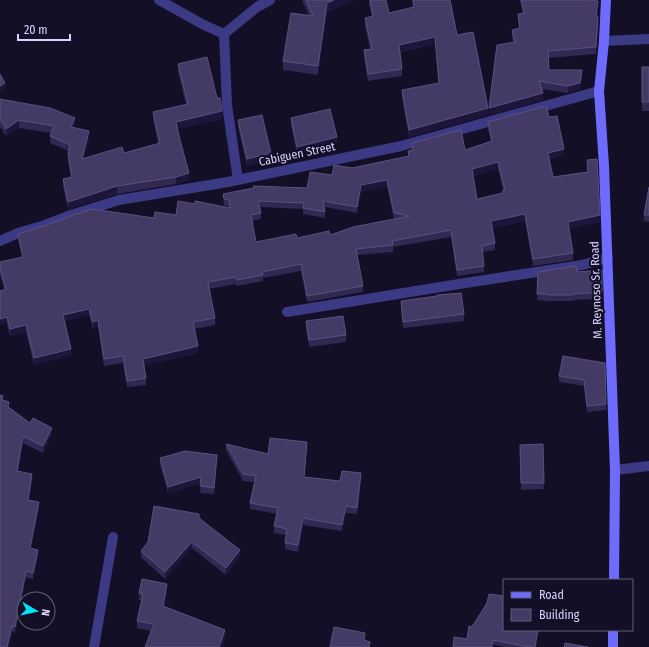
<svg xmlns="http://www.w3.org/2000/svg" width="649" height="647" font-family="'Fira Sans Condensed',sans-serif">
<rect width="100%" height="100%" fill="#130f26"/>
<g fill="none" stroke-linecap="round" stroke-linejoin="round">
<g stroke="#3d3a85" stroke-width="10">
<polyline points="159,0 202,24 224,34 257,7 270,0"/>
<polyline points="224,34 227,105 238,180"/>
<polyline points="604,41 649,39"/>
<polyline points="0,241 18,233 45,225 71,215 119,200 228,182 401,146 599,91"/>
<polyline points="287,312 459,284 582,265 608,258"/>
<polyline points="615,470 649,466"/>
<polyline points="94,647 113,537"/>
</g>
<g stroke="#6f6bff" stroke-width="10">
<polyline points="606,0 604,41 599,91 604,166 615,470 614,580"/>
<polyline points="613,647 613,630"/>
</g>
</g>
<g fill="#312854" fill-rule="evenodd">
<polygon points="302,0 354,0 327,12 318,75 283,70 283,61 309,16"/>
<polygon points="369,0 386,0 389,13 413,7 412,0 450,0 457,35 488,115 409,137 402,98 402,90 439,84 435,44 400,52 402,69 402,76 368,81 364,57 364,50 370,49 365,26 365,18 372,17 369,4"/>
<polygon points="520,0 589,0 598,8 597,16 598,23 596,54 548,58 549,70 582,77 580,89 568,93 541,89 543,100 489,115 513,42 512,37 512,30 519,28 518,21 518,14 523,13"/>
<polygon points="178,64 217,98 222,119 177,129 189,180 176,184 117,194 68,209 63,186 63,179 71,177 68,161 69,151 50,143 50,136 51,133 19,128 6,136 0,127 0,99 75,125 73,128 89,138 84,158 124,153 158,144 153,119 153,112 186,105 178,72"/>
<rect x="642" y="67" width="7" height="44"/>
<path d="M549 117 564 155 549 159 553 177 588 172 587 160 600 222 569 228 573 253V260L533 266 525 221 492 228 495 243V250L482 252 484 266V272L457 276 451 237 393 247V252L357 255 363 286V292L307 302 301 271 263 278V281L237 286 236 284 209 289 215 318V325L194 329 198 353 144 365 146 378V385L127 387 123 363 104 366 98 327 93 329 89 315 65 321 71 355 34 365 26 332 10 336 7 324 4 289 0 275V262L22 257 18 240V234L154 218 176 215 195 204 229 208V206H224L223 194 253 188V186L307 188 332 175 352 168 408 156V151H412V143L465 150 491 142 488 129V122ZM498 168 503 190V193L477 199 473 176ZM387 186 394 219 330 235 297 238 256 242 252 221 261 219V213L260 207 303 209V214L325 218V207L357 213 361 192Z"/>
<polygon points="291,118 337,144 297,154 291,125"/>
<polygon points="238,120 271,160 247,166 238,127"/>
<polygon points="649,187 649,222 644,221 644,215"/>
<polygon points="602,270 602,299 573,300 573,301 547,301 537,300 538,272 577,272"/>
<polygon points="401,301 464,314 464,321 403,328 401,308"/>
<polygon points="306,321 346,335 346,342 309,347 306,328"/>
<polygon points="605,363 606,410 587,412 584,386 559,382 559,376"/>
<polygon points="3,400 9,407 30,423 52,434 43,453 23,443 18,471 32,480 29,500 39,508 31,549 38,556 33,579 26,578 15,633 12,632 9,647 0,647"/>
<polygon points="226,444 268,454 307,448 304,477 340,481 361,480 357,514 346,513 342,531 303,525 298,552 285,549 285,543 286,535 274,533 274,526 277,514 250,509 250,503 254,482 243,481 226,450"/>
<polygon points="543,444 544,489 521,490 520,445"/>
<polygon points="160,458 217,461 214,494 200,493 201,483 168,493 160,464"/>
<polygon points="199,519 240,556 226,575 192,548 165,579 141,557 141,551"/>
<polygon points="167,591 164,606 225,637 222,647 145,647 151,631 137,628 137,621 142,600 139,600 139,593"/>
<polygon points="504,630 539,630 536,647 505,647 467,639"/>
</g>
<g fill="#1d163a">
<polygon points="334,0 354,0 327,12 318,75 318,66 327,3"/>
<polygon points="598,1 598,8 596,23 596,16"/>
<polygon points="598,16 598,23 596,54 596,47"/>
<polygon points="435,37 435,44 399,52 399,45"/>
<polygon points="582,70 582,77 580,89 568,93 568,86"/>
<polygon points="5,83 5,89 0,93 0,86"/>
<polygon points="543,93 543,100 489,115 489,108"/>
<polygon points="488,108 488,115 409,137 409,130"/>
<polygon points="222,111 222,119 176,130 176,122"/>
<polygon points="75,118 75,125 71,134 71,127"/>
<polygon points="19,120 19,128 6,136 6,129"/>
<polygon points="89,131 89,138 82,166 82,159"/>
<polygon points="337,137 337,144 297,154 297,147"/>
<polygon points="564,149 564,155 548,159 548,153"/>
<polygon points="271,153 271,160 247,166 247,159"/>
<polygon points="498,162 498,168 472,176 472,169"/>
<polygon points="189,173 189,180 176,184 176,177"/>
<polygon points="387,180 387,186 361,192 357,213 357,207 361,185"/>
<polygon points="117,186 117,194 68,209 68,202"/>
<polygon points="525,214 525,221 491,228 491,221"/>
<polygon points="600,215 600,222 568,229 568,222"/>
<polygon points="89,309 89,315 63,322 63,315"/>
<polygon points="7,317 7,324 0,325 0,319"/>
<polygon points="98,320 98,327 93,329 93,322"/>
<polygon points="26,325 26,332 10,336 10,329"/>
<polygon points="198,346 198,353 143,365 143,359"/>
<polygon points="71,349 71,355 34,365 34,358"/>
<polygon points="52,428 52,434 43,453 43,446"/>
<polygon points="23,436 23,443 17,477 17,471"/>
<polygon points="307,442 307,448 304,483 304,477"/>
<polygon points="217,455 217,461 214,494 214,488"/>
<polygon points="361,473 361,480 357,514 357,508"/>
<polygon points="32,474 32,480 28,506 28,500"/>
<polygon points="201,477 201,483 168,493 168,487"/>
<polygon points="39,502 39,508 30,555 30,548"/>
<polygon points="346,506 346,513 342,531 342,525"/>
<polygon points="303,518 303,525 298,552 298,545"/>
<polygon points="192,542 192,548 165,579 165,572"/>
<polygon points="38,550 38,556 33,579 33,573"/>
<polygon points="240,550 240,556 226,575 226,568"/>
<polygon points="26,571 26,578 15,633 15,627"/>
<polygon points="167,584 167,591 163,613 163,606"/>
<polygon points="12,626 12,632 9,647 7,647"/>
<polygon points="225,630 225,637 222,647 219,647"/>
<polygon points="538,630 539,630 536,647 535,647"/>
</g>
<g fill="#433a66" stroke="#5a527e" fill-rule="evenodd">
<polygon points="306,0 334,0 327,3 318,66 283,61 291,13 313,16"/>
<polygon points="370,0 386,0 389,13 414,7 413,0 450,0 457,35 473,32 488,108 409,130 402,90 439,83 435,37 399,45 402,69 368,74 364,50 372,49 365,18 373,16"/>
<polygon points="521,0 589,0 598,1 596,16 598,16 596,47 548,51 549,70 582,70 580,83 568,86 539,81 543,93 489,108 497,45 515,42 512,30 520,28 518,14 524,13"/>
<polygon points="207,57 217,98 220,98 222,111 176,122 180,140 189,173 176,177 117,186 68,202 63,179 72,177 68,154 70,145 50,136 54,126 19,120 6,129 0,119 0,99 50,108 75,118 71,127 89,131 82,159 122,147 124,153 160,143 153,112 188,104 178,64"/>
<rect x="642" y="67" width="7" height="35"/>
<polygon points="0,74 5,83 0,86"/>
<path d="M546 106 549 117 557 116 564 149 548 153 553 177 588 172 587 160 597 159 600 215 568 222 573 253 533 259 525 214 491 221 495 243 482 246 484 266 457 270 451 230 392 241 393 245 356 249 363 286 307 296 301 264 262 272 263 275 237 280 236 277 208 282 215 318 193 322 198 346 143 359 146 378 127 381 123 356 104 359 98 320 93 322 89 309 63 315 71 349 34 358 26 325 10 329 7 317 0 319V291L6 289 0 268V262L23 257 18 234 47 225 73 215 92 209 154 218 155 212 176 215 178 201 195 204V201L230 208 229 200 224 199 223 194 254 188 253 186 307 188 310 172 332 175 334 165 352 168 409 156 408 151 413 150 412 143 461 130 465 150 492 141 488 122ZM498 162 505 190H503V193L477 199 472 169ZM387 180 394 213 410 216 353 227 330 235 329 231 297 238 296 234 256 242 251 215 261 213 258 201 304 203 303 208 325 212 323 201 357 207 361 185Z"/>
<polygon points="330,109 337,137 297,147 291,118"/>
<polygon points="262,115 271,153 247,159 238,120"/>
<polygon points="649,187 649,215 644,215"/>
<polygon points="576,266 577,272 602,270 602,292 573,294 573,295 547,295 547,294 537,294 538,272"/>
<polygon points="461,293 464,314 403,322 401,301 437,296 437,295"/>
<polygon points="343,316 346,335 309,340 306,321"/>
<polygon points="563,356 605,363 606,404 587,406 584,380 559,376"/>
<polygon points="0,395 3,396 2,400 9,402 8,407 30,423 33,418 52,428 43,446 23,436 17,471 32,474 28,500 39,502 30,548 38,550 33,573 26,571 15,627 12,626 7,647 0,647"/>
<polygon points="270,438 307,442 304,477 340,481 342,471 361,473 357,508 346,506 342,525 303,518 298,545 285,543 287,529 274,526 278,508 250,503 256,476 243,474 226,444 268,454"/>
<polygon points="543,444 544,483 521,483 520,445"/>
<polygon points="185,451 217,455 214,488 200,486 201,477 168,487 160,458"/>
<polygon points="154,506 199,514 199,518 240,550 226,568 192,542 165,572 141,551 148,542"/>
<polygon points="142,579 167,584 163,606 225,630 219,647 145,647 154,624 137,621 143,594 139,593"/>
<polygon points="489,594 504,596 504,630 538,630 535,647 529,647 493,640 492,647 453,647 454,637 467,639 469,626 472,627 487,603"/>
<polygon points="334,627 365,633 364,640 370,642 369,647 330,647"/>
<polygon points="565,643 588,647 564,647"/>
</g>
<g text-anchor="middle" stroke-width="4" stroke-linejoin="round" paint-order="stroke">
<g font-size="12" fill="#d9d4ff" stroke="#130f26">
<text transform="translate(297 154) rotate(-12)" y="4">Cabiguen Street</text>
<text transform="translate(596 290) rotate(-92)" y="4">M. Reynoso Sr. Road</text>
</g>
</g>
<rect x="503" y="579" width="130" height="52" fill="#130f26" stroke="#625e7d"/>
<rect x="511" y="592" width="20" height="6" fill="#6f6bff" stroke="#625e7d"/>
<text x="539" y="599" font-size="12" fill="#d9d4ff">Road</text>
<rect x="511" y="609" width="20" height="12" fill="#433a66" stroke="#625e7d"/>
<text x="539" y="619" font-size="12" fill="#d9d4ff">Building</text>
<g transform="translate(36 611) rotate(99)"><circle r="19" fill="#130f26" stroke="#625e7d"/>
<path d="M0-3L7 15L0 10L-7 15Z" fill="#00e5ff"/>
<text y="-6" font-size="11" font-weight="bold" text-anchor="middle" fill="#d9d4ff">N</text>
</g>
<path d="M18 34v6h52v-6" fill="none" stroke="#d9d4ff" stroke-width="2"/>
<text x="24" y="34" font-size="12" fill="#d9d4ff" stroke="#130f26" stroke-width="3" paint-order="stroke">20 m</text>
</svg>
